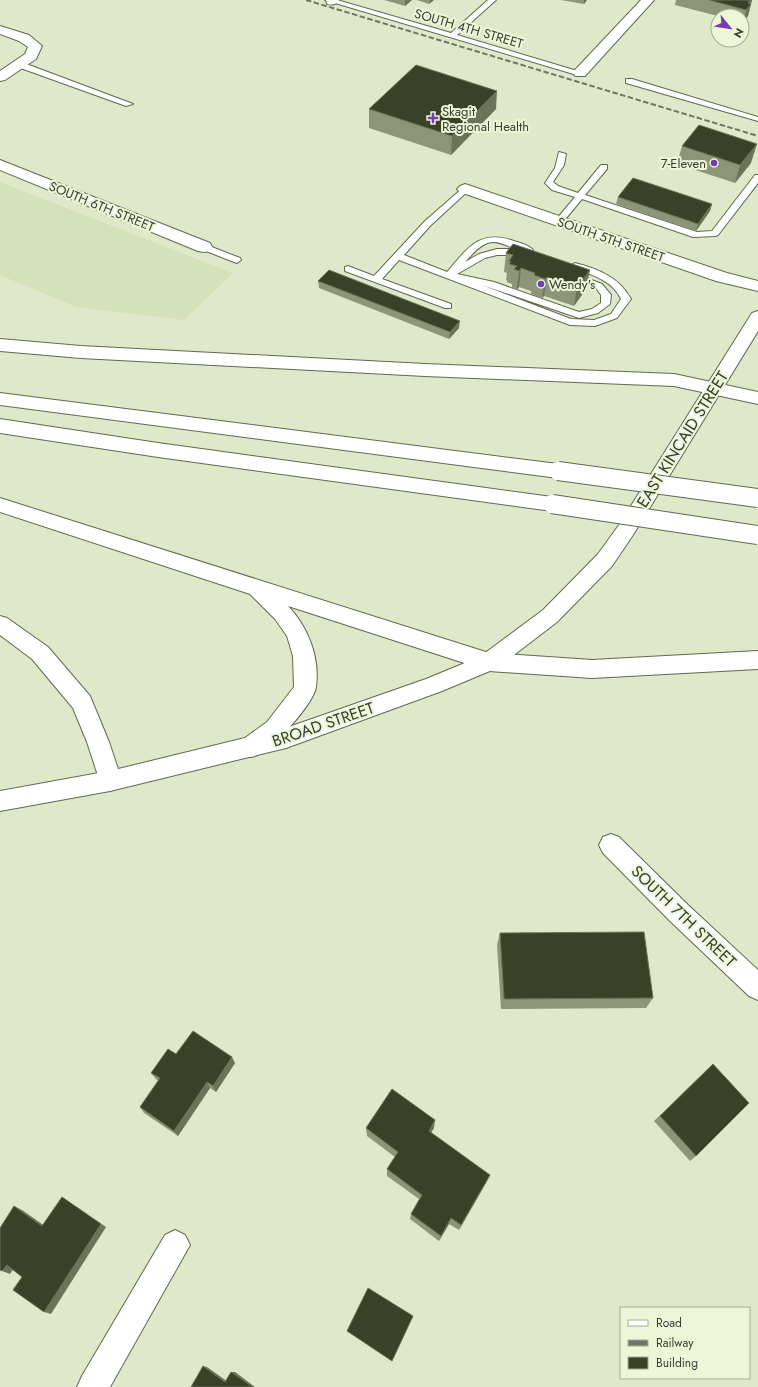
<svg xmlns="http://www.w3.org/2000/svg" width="758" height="1387" font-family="Jost,sans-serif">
<rect width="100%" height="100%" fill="#dfe9ca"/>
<polygon fill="#d5e1ba" points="0,182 233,273 184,320 76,307 0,275"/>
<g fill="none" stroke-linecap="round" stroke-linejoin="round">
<defs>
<g id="lane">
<polygon points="325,0 337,0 451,33 488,0 496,0 457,35 584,73 577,75"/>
<polygon points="15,62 21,62 133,104 126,106 15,66"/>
<polygon points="626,79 632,79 758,117 758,121 626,83"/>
<polygon points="559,152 566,154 564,165 553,182 558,186 578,193 601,165 607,165 607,169 585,195 697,232 712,231 755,175 758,175 758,183 718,235 715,236 693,237 582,199 562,223 559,224 555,221 575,197 552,190 545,183 555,168"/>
<path d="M465 186 468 187V191L431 225 404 255 447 272C468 248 479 229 514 241 520 243 529 245 533 250L529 253C495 244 493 230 465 262L479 254 497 249H512L602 284 611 295 610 304 598 313 579 318 482 285 571 319 594 320 611 314 621 299C612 280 591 274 572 268L571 266 575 263C598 269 619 277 631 299L617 318 595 326 570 325 399 260 382 279 451 304V308H445L345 271V267L348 266 374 276 425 221ZM497 255H511L596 288 601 295V303L592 309 579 312 494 282 457 274 485 258Z"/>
<polygon points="204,244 240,258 241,260 237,263 234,262 201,249 201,245"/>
</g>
<g id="street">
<path d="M326 0H339C336 5 333 5 327 4Z"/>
<polygon points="641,0 654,0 585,76 575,76 573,73 575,70"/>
<polygon points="0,26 29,35 42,46 36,59 5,80 0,81 0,71 25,54 28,47 19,41 0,34"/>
<polygon points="0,160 210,243 212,247 210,251 204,252 198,251 0,170"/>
<polygon points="465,184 727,273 758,281 758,291 716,281 460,192 457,189 460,186"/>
<polygon points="0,616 7,618 48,647 90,696 109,742 122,781 118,788 110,791 102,788 87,742 73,708 32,659 0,635"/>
<polygon points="611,834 619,837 688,905 758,970 758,1000 749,996 670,921 603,853 599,845 603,837"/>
<polygon points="175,1230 185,1235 190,1245 110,1387 77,1387 82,1376 165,1235"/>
</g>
<polygon id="secondary" points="489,653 497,656 500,662 497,668 442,691 286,748 110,791 0,811 0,791 110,771 286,728 426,679"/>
<polygon id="primary" points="758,311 758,331 633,535 612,566 557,622 497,668 489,671 481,668 478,662 481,656 543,610 598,554 619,525 752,313"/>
<g id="highway">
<polygon points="0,339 81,346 425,364 674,374 758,392 758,404 674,386 425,376 81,358 0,351"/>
<polygon points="0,393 558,464 565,466 568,471 565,476 558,478 0,405"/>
<polygon points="0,419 158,443 552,497 559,499 562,504 559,509 552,511 158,457 0,433"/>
<path d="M0 498 489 653 592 660 758 651V669L592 678 489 671 288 606C308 627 320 657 316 687 314 704 268 755 251 757 248 757 244 755 242 754L239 747 242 740 267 722 294 687 293 656 287 636 275 619 250 594 0 512Z"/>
</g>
</defs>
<use href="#lane" stroke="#61694d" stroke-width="2"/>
<use href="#street" stroke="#61694d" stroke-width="2"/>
<use href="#secondary" stroke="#61694d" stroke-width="2"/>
<use href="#primary" stroke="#61694d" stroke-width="2"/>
<use href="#highway" stroke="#61694d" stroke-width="2"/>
<use href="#lane" fill="#fff" fill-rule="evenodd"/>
<use href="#street" fill="#fff" fill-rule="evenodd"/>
<use href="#secondary" fill="#fff" fill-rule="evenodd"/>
<use href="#primary" fill="#fff" fill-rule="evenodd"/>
<use href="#highway" fill="#fff" fill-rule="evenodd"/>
<polyline stroke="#717664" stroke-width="2" stroke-dasharray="5.5 2.5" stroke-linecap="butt" points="306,0 758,136"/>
<defs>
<g id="highway-bridge">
<polyline points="558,471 758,498"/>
<polyline points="552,504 758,535"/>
</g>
</defs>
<use href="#highway-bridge" stroke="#61694d" stroke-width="20" stroke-linecap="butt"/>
<use href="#highway-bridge" stroke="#fff" stroke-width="18"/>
</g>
<g fill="#8c9578">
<polygon points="384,0 412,0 405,6"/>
<polygon points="417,0 434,0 429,4"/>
<polygon points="561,0 587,0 584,4"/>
<polygon points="676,0 752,0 748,16 743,22 742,22 742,16 718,16 675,5"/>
<polygon points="369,109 496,109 451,155 369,128"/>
<polygon points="682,146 751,163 735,183 677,164"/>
<polygon points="618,197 712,204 710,211 696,231 616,204"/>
<polygon points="513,244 586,289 574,306 544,296 542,298 531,294 531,291 519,287 517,290 512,288 512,284 507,282 507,280 506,280 507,273 504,272 506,253"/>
<polygon points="318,281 459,328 449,339 319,288"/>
<polygon points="500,933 653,998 646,1008 501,1009 497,945"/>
<polygon points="176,1054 235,1063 216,1092 210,1088 178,1136 144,1113 140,1107 158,1081 156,1079 151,1073"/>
<polygon points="713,1064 696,1156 690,1161 654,1121"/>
<polygon points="366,1128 434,1128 431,1133 487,1181 459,1230 449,1224 439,1241 410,1219 411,1214 419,1199 387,1176 387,1169 395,1157 367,1136"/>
<polygon points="413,1316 392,1361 347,1331"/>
</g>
<g fill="#6c7358">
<polygon points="405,0 412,0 405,6"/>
<polygon points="430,0 434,0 429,4"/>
<polygon points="584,0 587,0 584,4"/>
<polygon points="750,0 752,0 748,16 743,22 748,3"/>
<polygon points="497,91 496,109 451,155 452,136"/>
<polygon points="757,144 751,163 735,183 740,165"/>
<polygon points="712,204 710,211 696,231 698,224"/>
<polygon points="521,268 519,287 517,290 519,271"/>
<polygon points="590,270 586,289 574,306 577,287"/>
<polygon points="547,277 544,296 542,298 545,279"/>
<polygon points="460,321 459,328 449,339 450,332"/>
<polygon points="232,1057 235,1063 216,1092 213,1086"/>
<polygon points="207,1082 210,1088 178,1136 174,1131"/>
<polygon points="435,1120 434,1128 427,1139 429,1131"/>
<polygon points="490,1175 487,1181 459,1230 461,1225"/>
<polygon points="62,1197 106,1227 51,1314 44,1312"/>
<polygon points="14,1206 22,1210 49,1229 42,1226"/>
<polygon points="451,1218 449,1224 439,1241 441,1236"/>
<polygon points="7,1265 14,1268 10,1274 2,1271"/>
<polygon points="203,1366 207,1367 228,1382 225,1382"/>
<polygon points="231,1372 235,1372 255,1387 253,1387"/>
</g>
<g fill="#3a4127" stroke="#6c7358">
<polygon points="709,0 750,0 748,3 751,4 746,10"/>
<polygon points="416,65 497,91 452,136 369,109"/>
<polygon points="699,125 757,144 740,165 682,146"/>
<polygon points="633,178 712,204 698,224 618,197"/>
<polygon points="513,244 590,270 577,287 547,277 545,279 534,275 535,273 521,268 519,271 514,269 517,266 509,264 511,262 509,261 513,255 506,253"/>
<polygon points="329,270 460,321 450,332 318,281"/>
<polygon points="644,932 653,998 504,999 500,933"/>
<polygon points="193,1031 232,1057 213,1086 207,1082 174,1131 140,1107 160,1078 151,1073 168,1049 176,1054"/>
<polygon points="713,1064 749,1103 696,1156 660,1116"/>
<polygon points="392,1089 435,1120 429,1131 490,1175 461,1225 451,1218 441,1236 411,1214 422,1195 387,1169 398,1152 366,1128"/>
<polygon points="62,1197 101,1224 44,1312 13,1290 22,1277 7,1265 2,1271 0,1270 0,1228 14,1206 42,1226"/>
<polygon points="368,1288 413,1316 392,1361 347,1331"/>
<polygon points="203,1366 225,1382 231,1372 253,1387 191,1387"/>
</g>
<g fill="#743db4" stroke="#edf6d7" stroke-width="1.5">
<path d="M431 112h4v4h4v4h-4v4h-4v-4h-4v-4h4z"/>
<circle cx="714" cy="163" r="4"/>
<circle cx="541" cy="284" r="4"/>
</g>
<g text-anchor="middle" stroke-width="4" stroke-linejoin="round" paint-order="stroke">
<g font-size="13" fill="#393c30" stroke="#edf6d7">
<text transform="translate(469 28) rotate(16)" y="5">SOUTH 4TH STREET</text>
<text transform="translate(102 206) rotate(22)" y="5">SOUTH 6TH STREET</text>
<text transform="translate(611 239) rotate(19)" y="5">SOUTH 5TH STREET</text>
</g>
<g font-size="13" fill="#393c30" stroke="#edf6d7" text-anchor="start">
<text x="442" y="116">Skagit<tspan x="442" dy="15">Regional Health</tspan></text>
<text x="706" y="168" text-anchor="end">7-Eleven</text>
<text x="549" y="289">Wendy's</text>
</g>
<g font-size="16" fill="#393c30" stroke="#edf6d7">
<text transform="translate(682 439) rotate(-58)" y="6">EAST KINCAID STREET</text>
<text transform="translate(323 724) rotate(-19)" y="6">BROAD STREET</text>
<text transform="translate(684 916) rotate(44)" y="6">SOUTH 7TH STREET</text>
</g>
</g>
<rect x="620" y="1307" width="130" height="72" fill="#edf6d7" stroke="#a5ac94"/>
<rect x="628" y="1320" width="20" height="6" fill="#ffffff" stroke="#a5ac94"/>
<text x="656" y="1327" font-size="12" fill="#393c30">Road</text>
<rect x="628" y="1340" width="20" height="6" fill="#717664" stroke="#a5ac94"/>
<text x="656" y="1347" font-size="12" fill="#393c30">Railway</text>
<rect x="628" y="1357" width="20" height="12" fill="#3a4127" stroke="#a5ac94"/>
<text x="656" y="1367" font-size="12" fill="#393c30">Building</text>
<g transform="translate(730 28) rotate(120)"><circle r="19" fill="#edf6d7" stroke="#a5ac94"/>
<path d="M0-3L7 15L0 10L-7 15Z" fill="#743db4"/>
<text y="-6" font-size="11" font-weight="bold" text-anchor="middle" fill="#393c30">N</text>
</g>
</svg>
